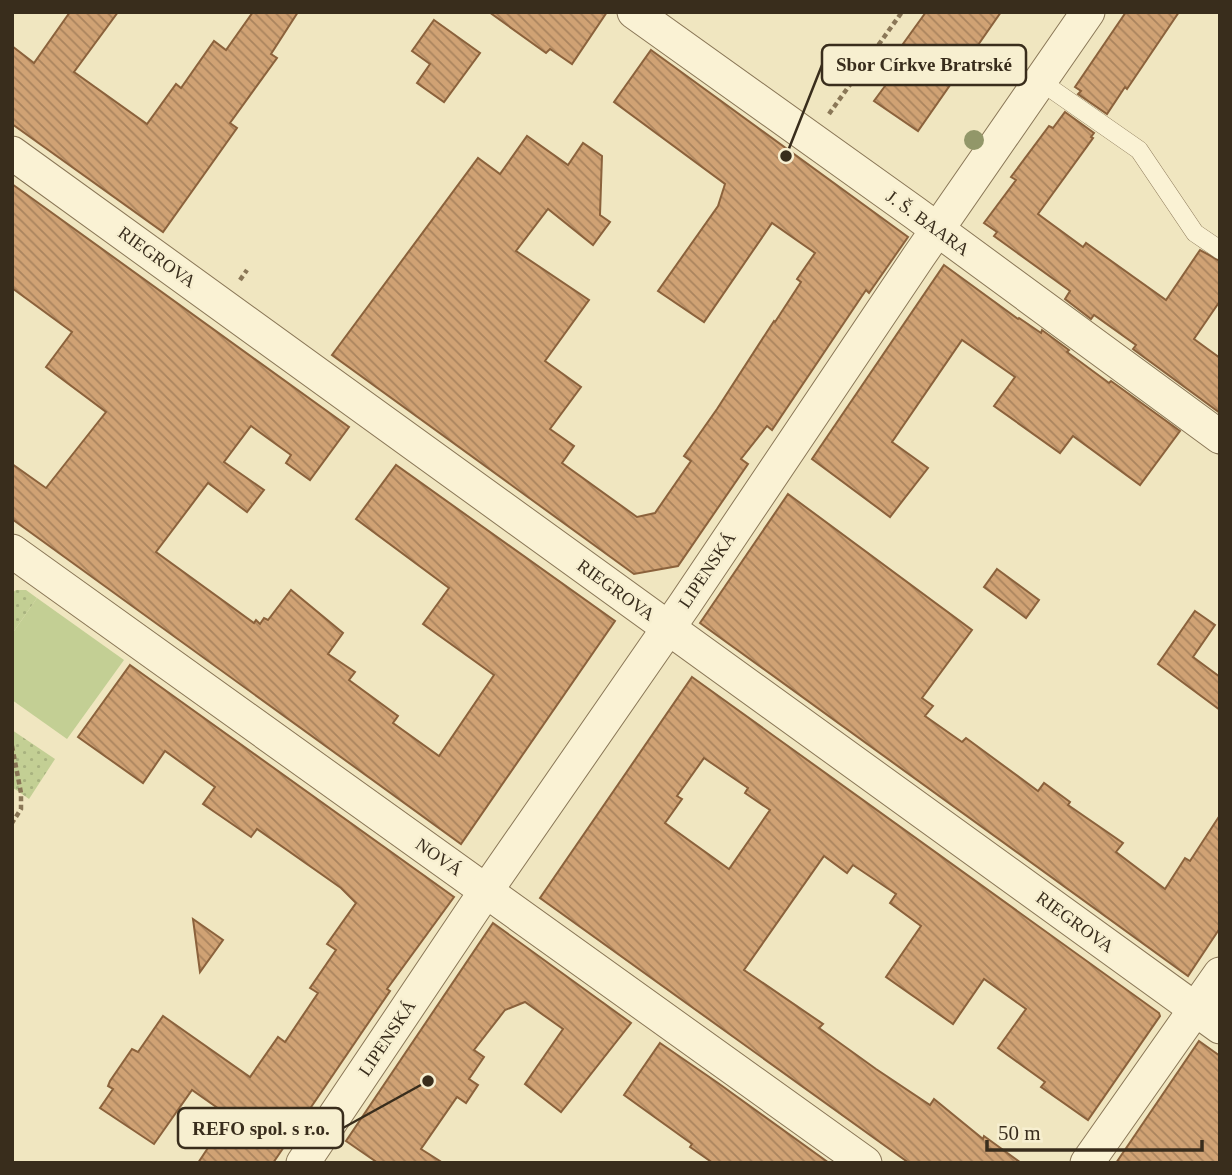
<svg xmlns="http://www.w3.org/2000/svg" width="1232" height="1175" font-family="Georgia,serif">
<defs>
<pattern id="park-dots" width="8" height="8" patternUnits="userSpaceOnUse" patternTransform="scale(1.75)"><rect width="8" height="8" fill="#c3cf94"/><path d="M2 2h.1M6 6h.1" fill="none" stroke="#a8b27f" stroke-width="1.8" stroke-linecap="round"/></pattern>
<pattern id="building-back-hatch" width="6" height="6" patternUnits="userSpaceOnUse" patternTransform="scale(1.75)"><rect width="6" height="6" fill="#d0a274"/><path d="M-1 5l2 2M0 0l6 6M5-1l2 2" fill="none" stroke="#aa845e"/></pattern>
</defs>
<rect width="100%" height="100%" fill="#f0e6c0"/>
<polygon fill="#c3cf94" points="37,598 124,660 67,739 12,700 12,634"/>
<g fill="url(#park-dots)">
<polygon points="16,590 26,590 37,598 12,634 12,593"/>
<polygon points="12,730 55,759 29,799 12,787"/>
</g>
<g fill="url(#building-back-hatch)" stroke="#8b623c" stroke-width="2" fill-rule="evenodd">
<polygon points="70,12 118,12 74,72 147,124 176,84 181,88 214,41 226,50 253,12 298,12 271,54 277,58 230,123 237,128 163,232 12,124 12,46 34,63"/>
<polygon points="489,12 607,12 572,64 550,49 546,53"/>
<polygon points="926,12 1001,12 918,131 874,101 885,86 877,80"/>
<polygon points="1126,12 1179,12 1127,89 1125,87 1107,114 1078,94 1081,91 1075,87"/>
<polygon points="434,20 480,53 444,102 417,83 430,64 412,51"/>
<polygon points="651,50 908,237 869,293 866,290 772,430 767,426 741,459 748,464 678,566 634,574 332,355 478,158 500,174 527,136 568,165 583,143 602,156 600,215 610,222 593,245 548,209 516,251 589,300 545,361 581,387 550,429 574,446 562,463 637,517 655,513 691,461 684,456 717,409 774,321 775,322 801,282 797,279 815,253 772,223 704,322 658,291 718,206 725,184 614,102"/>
<polygon points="1065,112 1094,133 1091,137 1093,138 1038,214 1083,247 1086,243 1166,300 1200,250 1220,261 1220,301 1194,339 1220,358 1220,413 1133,349 1136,345 1094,315 1091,319 1065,299 1070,291 994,236 997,232 984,223 1016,180 1011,177 1049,126 1053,128"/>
<polygon points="12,184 349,427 310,480 286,463 291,455 251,426 224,462 264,490 247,512 208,483 156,552 254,623 256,620 260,624 264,618 268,620 291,590 343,633 328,654 355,672 349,680 398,716 393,723 439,756 494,675 423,624 449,588 356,519 396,465 615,621 461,844 12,519 12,464 46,488 106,412 46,367 72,332 12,288"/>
<polygon points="944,265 1018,319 1019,318 1041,333 1042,330 1069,350 1067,352 1109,383 1111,381 1180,431 1140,485 1073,436 1060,453 994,406 1015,377 962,340 892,442 928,468 890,517 812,459"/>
<polygon points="788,494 972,630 922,698 933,706 925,716 962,742 966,738 1038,791 1044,783 1070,802 1068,805 1123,843 1116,852 1165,889 1185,858 1190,861 1220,815 1220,928 1188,976 700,623"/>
<polygon points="997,569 1039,600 1026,618 984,587"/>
<polygon points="1195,611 1215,625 1193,657 1220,677 1220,710 1158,664"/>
<polygon points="130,665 454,897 387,989 390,991 273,1163 198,1163 229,1116 192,1090 154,1144 100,1108 113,1089 108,1086 110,1081 132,1049 138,1052 163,1016 250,1077 278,1037 285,1042 318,993 310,988 336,950 327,944 356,903 341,888 257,829 251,837 203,804 215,787 165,751 143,783 78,737"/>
<path d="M692 677 1159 1013 1160 1016 1088 1120 1041 1087 1045 1082 998 1048 1026 1009 984 979 953 1024 886 977 921 926 890 903 896 894 853 865 847 873 824 856 744 970 823 1024 819 1028 876 1069 930 1105 934 1099 983 1139 984 1136 1021 1163H909L540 898ZM704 758 748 788 745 793 770 810 729 869 665 823 682 799 677 796Z"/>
<polygon points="193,919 223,940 200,972"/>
<polygon points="493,923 631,1023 561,1112 525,1084 563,1029 525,1002 505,1010 474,1050 484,1057 469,1079 478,1085 466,1103 457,1097 421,1149 443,1163 378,1163 346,1141"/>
<polygon points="1199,1041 1220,1056 1220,1163 1116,1163"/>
<polygon points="660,1043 718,1083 829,1163 713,1163 690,1147 692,1144 624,1095"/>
</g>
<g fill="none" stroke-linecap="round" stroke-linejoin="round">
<defs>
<polyline id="lane" points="1040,81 1139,150 1195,233 1220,250"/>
<g id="street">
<polyline points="634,12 915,213 1220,437"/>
<polyline points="12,153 1220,1027"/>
<polyline points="12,551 865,1163"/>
<polyline points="303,1163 475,907 685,604 919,256 1088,12"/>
<polyline points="1087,1163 1220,974"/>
</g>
</defs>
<use href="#lane" stroke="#8a7757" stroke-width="19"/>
<use href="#street" stroke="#8a7757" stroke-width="35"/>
<g stroke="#8a7757" stroke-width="4.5" stroke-dasharray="5 3.5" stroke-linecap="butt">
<polyline points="829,114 902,12"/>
<polyline points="240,280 247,270"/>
<polyline points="12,746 21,793 21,809 12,823"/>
</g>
<use href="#lane" stroke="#faf2d4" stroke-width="18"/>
<use href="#street" stroke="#faf2d4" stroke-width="33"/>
</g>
<circle fill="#929769" cx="974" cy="140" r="10"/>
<g text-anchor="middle" stroke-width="5" stroke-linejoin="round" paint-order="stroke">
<g font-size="18" fill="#392d1c" stroke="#f7efd0">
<text transform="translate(928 223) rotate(36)" y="6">J. Š. BAARA</text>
<text transform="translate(157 257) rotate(36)" y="6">RIEGROVA</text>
<text transform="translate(707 570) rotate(-56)" y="6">LIPENSKÁ</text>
<text transform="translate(616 590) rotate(36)" y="6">RIEGROVA</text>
<text transform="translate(439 857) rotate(35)" y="6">NOVÁ</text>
<text transform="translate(1075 922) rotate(36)" y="6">RIEGROVA</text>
<text transform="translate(387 1038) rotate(-56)" y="6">LIPENSKÁ</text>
</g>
</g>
<path fill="none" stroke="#392d1c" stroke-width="2.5" d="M786 156L822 65M428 1081L343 1128"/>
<g fill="#392d1c" stroke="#f7efd0" stroke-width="2.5">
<circle cx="786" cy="156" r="7"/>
<circle cx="428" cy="1081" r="7"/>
</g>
<g fill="#f7efd0" stroke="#392d1c" stroke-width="2.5">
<rect x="822" y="45" width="204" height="40" rx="7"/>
<rect x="178" y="1108" width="165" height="40" rx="7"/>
</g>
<g font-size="19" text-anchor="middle" font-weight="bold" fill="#392d1c">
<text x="924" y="71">Sbor Církve Bratrské</text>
<text x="261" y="1135">REFO spol. s r.o.</text>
</g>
<rect width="1232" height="1175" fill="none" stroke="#392d1c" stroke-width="28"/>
<path d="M987 1140v10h215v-10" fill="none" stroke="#392d1c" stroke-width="3.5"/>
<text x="998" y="1140" font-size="21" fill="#392d1c" stroke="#f7efd0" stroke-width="5" paint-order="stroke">50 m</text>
</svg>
